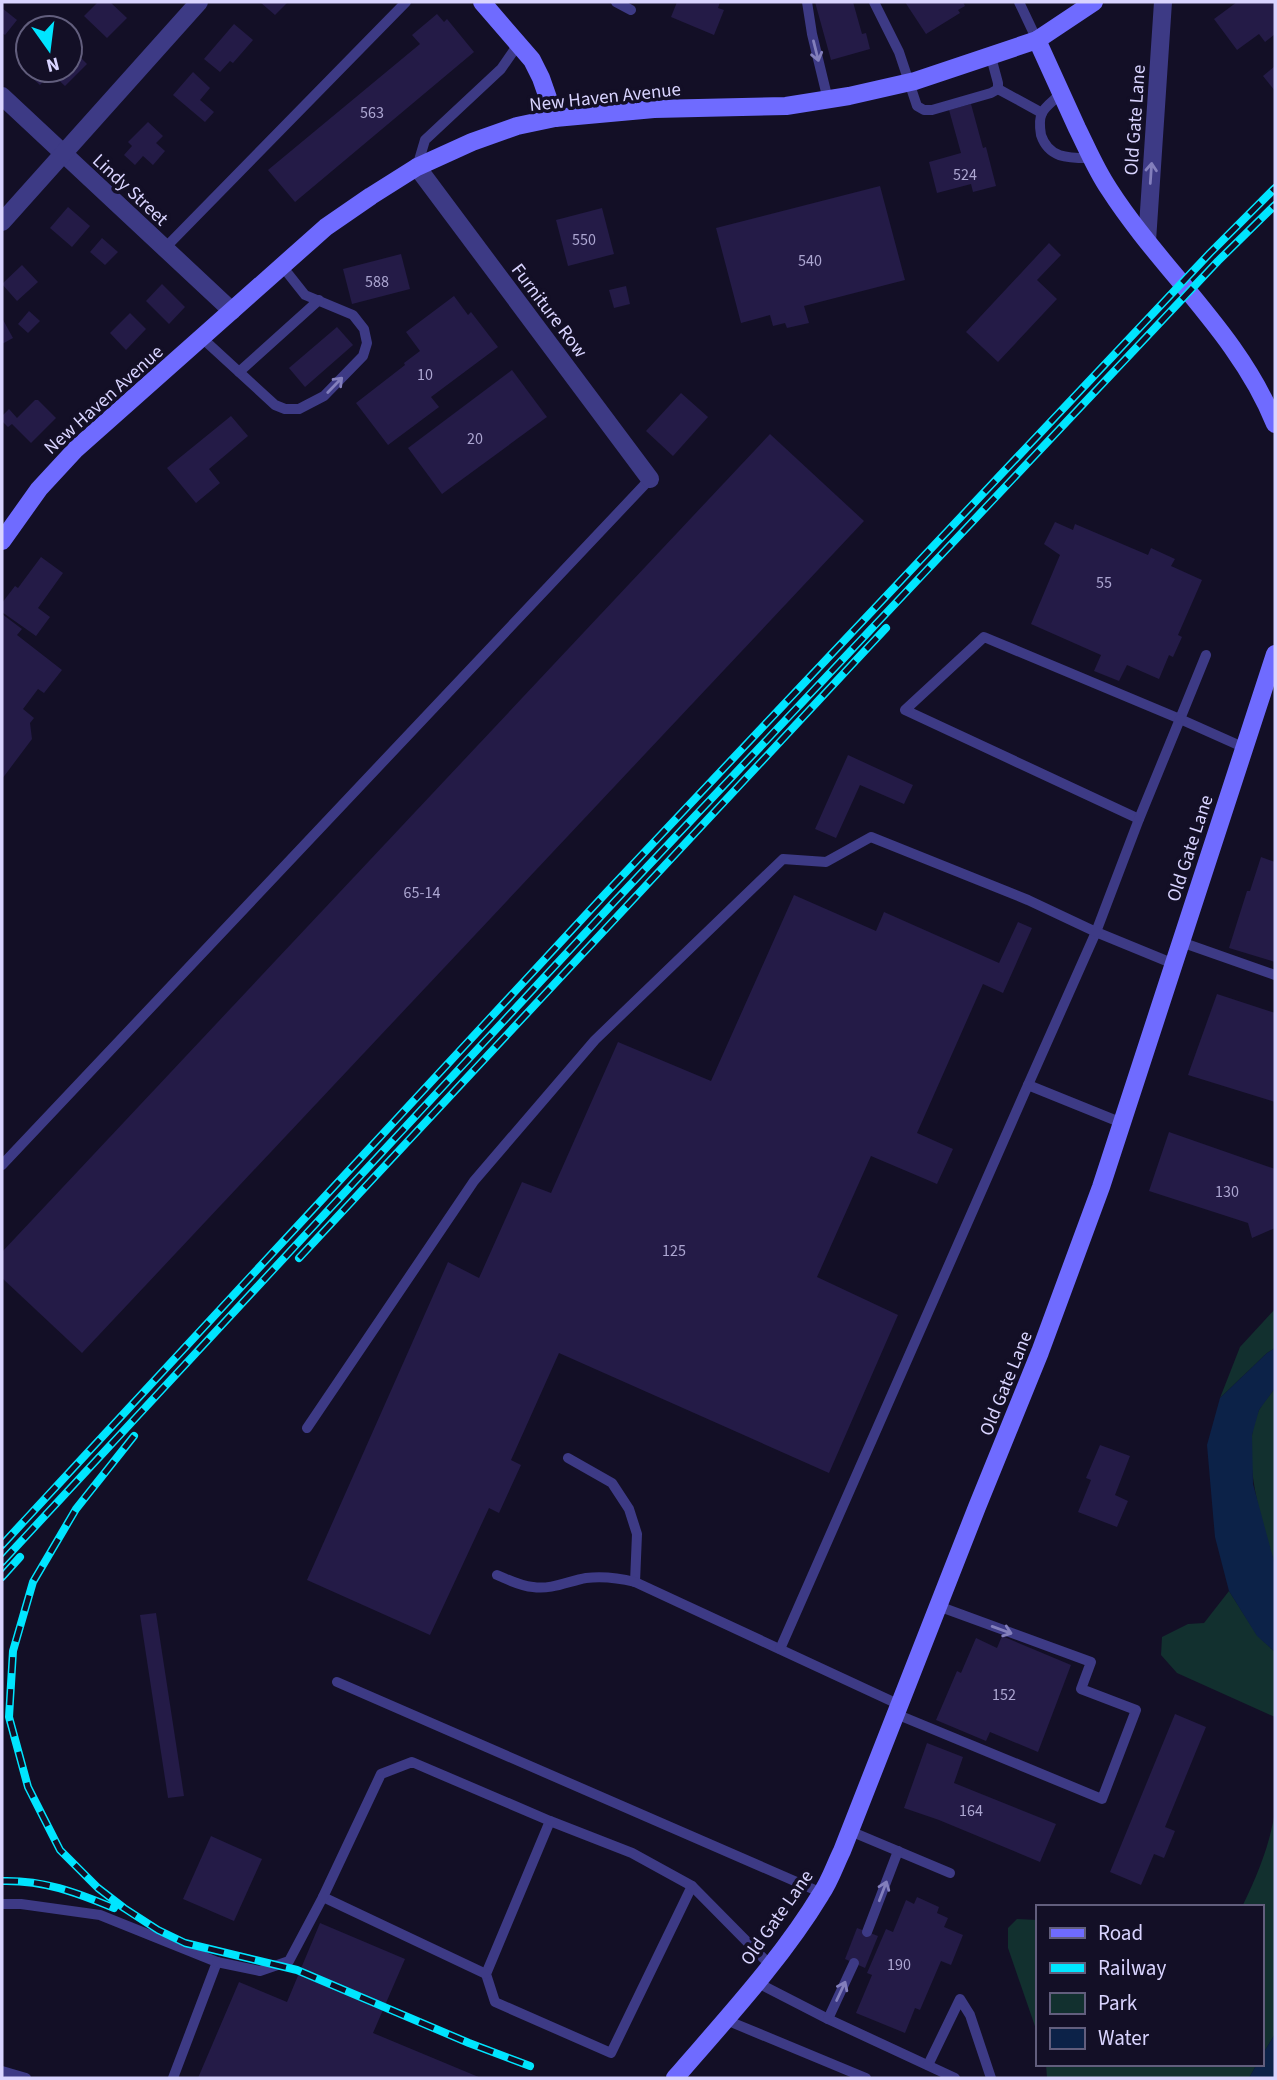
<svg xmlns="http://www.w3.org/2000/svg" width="1277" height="2080" font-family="'Source Sans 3',sans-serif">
<rect width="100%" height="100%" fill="#130f26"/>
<g fill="#12302f">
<polygon points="1275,1309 1275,1348 1267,1353 1220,1398 1240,1347"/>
<path d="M1275 1388V1565C1262 1524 1239 1452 1259 1410 1263 1403 1270 1395 1275 1388Z"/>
<polygon points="1229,1591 1257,1635 1275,1652 1275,1717 1177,1673 1161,1655 1162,1637 1188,1624 1204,1623"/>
<path d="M1275 1811V2034L1261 2057V1907H1242C1257 1876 1270 1845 1275 1811Z"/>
<polygon points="1017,1919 1037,1920 1037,2032 1008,1948 1008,1928"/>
<polygon points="1046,2064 1257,2064 1249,2078 1047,2078"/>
</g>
<g fill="#0c2248">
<polygon points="1275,1348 1275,1388 1259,1410 1252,1435 1253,1484 1275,1565 1275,1652 1257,1636 1229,1591 1215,1537 1207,1445 1220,1398 1267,1353"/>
<polygon points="1275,2034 1275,2078 1249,2078 1257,2064 1261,2064 1261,2057"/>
</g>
<g fill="#241b47">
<polygon points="98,2 110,2 127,18 107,38 84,16"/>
<polygon points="260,2 288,2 275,15"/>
<polygon points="677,2 720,2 718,8 724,10 714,35 671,17"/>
<polygon points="815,2 853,2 862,34 866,33 870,49 831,60"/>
<polygon points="905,2 963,2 965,6 958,10 960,13 926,34"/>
<polygon points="1237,2 1275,2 1275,34 1265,42 1259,34 1237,50 1214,19"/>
<polygon points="2,8 17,20 5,35 2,33"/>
<polygon points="437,14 444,22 447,19 474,52 295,202 268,170 420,44 412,35"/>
<polygon points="234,24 253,40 233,63 230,61 220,72 204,59"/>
<polygon points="70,47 87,64 65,86 51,73 40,85 27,73 30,70 70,70"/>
<polygon points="1275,66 1275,91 1263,76"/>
<polygon points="193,72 210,88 200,100 214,112 205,122 173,95"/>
<polygon points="971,104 983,148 986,147 996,186 973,192 971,184 937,193 929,162 961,153 949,110"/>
<polygon points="148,122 163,136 156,143 165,151 153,165 143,156 135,165 124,155 132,146 128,142"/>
<polygon points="880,186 905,280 804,306 809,323 787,328 785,323 773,326 770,315 741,323 716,228"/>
<polygon points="68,207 90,226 72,247 50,228"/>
<polygon points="602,208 614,254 568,266 556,220"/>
<polygon points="102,238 118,252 105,265 90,252"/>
<polygon points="1049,243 1061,255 1037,280 1057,299 998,362 966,332"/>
<polygon points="401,254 410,289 352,304 343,269"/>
<polygon points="22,265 38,282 17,301 2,284"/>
<polygon points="162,284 185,307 169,324 146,301"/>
<polygon points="626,286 630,304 614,308 609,290"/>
<polygon points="454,296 468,315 471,312 498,347 431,397 439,407 388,445 356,403 405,365 404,363 420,351 406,332"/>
<polygon points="29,311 40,321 28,333 18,324"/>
<polygon points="130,313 146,329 126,350 110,333"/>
<polygon points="2,318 13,338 2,344"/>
<polygon points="337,327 353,345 305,387 289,368"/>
<polygon points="512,370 547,417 442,494 408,448"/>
<polygon points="681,393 708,417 673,456 646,431"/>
<polygon points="35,400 38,400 56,418 31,443 12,424 8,427 2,421 2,416 9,409 17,418"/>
<polygon points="231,416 248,436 209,469 220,483 196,503 167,468"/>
<polygon points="770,434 864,521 82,1353 2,1278 2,1252"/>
<polygon points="1055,522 1073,530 1075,524 1148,555 1151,548 1175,559 1171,566 1202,580 1178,635 1182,637 1173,657 1169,655 1159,679 1127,665 1119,681 1094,671 1101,655 1031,624 1060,555 1044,544"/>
<polygon points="41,557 63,573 38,608 50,617 36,636 2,612 2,603 15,586 18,588"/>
<polygon points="2,614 22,629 17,635 62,670 44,693 38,689 23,709 34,718 30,723 32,739 2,779"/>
<polygon points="848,755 913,785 904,804 860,785 836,838 815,829"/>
<polygon points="1261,857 1275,862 1275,962 1229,948 1247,891 1250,891"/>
<polygon points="794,895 876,931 884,912 999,963 1018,922 1032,928 1003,993 983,984 917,1133 953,1149 937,1184 871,1156 817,1277 898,1315 829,1473 559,1353 511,1460 521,1465 499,1513 489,1508 430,1635 307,1580 448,1262 479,1278 522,1182 551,1193 618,1042 711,1081"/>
<polygon points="1217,994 1275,1013 1275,1102 1188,1075"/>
<polygon points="1169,1132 1275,1169 1275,1228 1252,1238 1248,1223 1149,1191"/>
<polygon points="1100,1445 1130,1456 1115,1495 1128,1501 1117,1527 1078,1512 1091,1480 1086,1478"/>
<polygon points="156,1613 184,1796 168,1798 140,1615"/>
<polygon points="1002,1636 1071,1665 1038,1752 990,1732 986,1741 936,1720 957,1671 961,1673 976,1638 997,1648"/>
<polygon points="1175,1714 1206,1727 1165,1827 1175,1831 1164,1858 1154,1854 1141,1885 1110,1872"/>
<polygon points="927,1743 963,1757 954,1783 1056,1824 1040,1862 939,1820 904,1808"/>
<polygon points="211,1836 262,1859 234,1921 183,1899"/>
<polygon points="917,1897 939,1907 937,1913 948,1918 944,1927 963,1935 951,1965 941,1961 920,2010 915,2008 905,2033 856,2013 872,1975 867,1973 886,1929 893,1932 906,1900 914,1904"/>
<polygon points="320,1923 405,1959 373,2033 481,2078 198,2078 239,1982 287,2002"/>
<polygon points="857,1928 878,1936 865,1968 845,1959"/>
</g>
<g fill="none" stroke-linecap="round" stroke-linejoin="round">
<g stroke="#3d3a85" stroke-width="10">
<polyline points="616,2 631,10"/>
<polyline points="807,2 812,34 828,100"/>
<polyline points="874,2 899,52 917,106 924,110 932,110 991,93 998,89 998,83 991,57"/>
<polyline points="1019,2 1037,40"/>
<polyline points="998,89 1042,113"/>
<path d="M1061 93C1056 99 1045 106 1042 113 1039 119 1040 129 1041 135 1049 159 1069 158 1091 158"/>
<polyline points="417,167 425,140 501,69 519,43"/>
<polyline points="165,248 406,2"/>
<polyline points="202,338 275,405 285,409 299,409 324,396 363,356 367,343 364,329 353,315 305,295 282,266"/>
<polyline points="239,372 319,300"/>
<polyline points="1139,819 905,710 984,637 1180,719 1206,655"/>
<polyline points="1181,942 1275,975"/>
<polyline points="1028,1085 1096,932 1174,964"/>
<polyline points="2,1165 650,479"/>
<polyline points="307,1428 474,1181 595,1040 783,859 826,862 871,837 1028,900 1096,932 1139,819 1180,719 1245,748"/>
<polyline points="568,1458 612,1483 629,1509 637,1534 635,1582"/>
<path d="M497 1575C509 1580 520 1586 533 1587 551 1590 569 1581 586 1578 603 1576 619 1578 635 1582L900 1705"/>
<polyline points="780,1649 1028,1085 1122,1123"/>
<polyline points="337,1682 822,1893"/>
<polyline points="896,1714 1102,1799 1136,1710 1081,1689 1091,1662 938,1606"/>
<polyline points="550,1821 486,1974 495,2002 611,2053 692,1886"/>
<polyline points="850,1831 950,1873"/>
<polyline points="323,1897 486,1974"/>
<polyline points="2,1904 21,1904 100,1915 217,1962 173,2078"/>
<polyline points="867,1932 898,1851"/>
<polyline points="217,1962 260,1971 289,1961 323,1897 381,1774 412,1762 550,1821 632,1853 692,1886 770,1965"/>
<polyline points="756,1982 828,2019 955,2078"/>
<polyline points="828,2019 854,1963"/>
<polyline points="726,2020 866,2078"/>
<polyline points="928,2065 960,1999 970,2015 991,2078"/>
<polyline points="2,2071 26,2078"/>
</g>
<g stroke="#3d3a85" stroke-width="18">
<polyline points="2,96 232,311"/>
<polyline points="417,167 650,479"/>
<polyline points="2,222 199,2"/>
<polyline points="1147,241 1163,2"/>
</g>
<g stroke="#6f6bff" stroke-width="18">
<polyline points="482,2 532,60 541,78 555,118"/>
<path d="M1037 40C1050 69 1064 99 1077 128 1087 148 1096 170 1109 189 1161 270 1239 334 1275 424"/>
<polyline points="2,541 39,489 76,449 326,227 371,196 417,167 472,142 517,126 555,118 654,109 786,106 849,96 915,81 1037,40 1094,2"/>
<path d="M675 2078C725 2020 781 1960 821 1894 830 1881 835 1865 842 1851L977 1507 1040 1352 1101 1187 1275 654"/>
</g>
<defs>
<g id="rail">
<polyline points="299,1258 886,628"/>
<polyline points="134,1436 76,1509 33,1582 13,1651 9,1717 28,1787 60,1850 98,1888 124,1908 158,1930 185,1943 297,1970 469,2043 530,2066"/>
<polyline points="2,1545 606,893 1210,253 1275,188"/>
<polyline points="2,1562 615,901 1218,261 1275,205"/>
<polyline points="2,1577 20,1557"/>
<path d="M2 1881C44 1880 75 1892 114 1908"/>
</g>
</defs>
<use href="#rail" stroke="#00e5ff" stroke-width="8"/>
<use href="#rail" stroke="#130f26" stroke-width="5" stroke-dasharray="16" stroke-linecap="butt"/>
</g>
<defs><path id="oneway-shaft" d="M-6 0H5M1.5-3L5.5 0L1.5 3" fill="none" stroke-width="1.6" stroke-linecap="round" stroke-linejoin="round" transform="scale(1.75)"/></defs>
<g stroke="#837fbc">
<use href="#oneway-shaft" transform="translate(816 51) rotate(76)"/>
<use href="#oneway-shaft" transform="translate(1151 173) rotate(-86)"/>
<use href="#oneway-shaft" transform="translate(335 385) rotate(-46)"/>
<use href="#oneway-shaft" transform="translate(1002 1630) rotate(20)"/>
<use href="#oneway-shaft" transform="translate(883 1891) rotate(-69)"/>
<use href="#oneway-shaft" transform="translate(841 1991) rotate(-65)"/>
</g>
<g text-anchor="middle" stroke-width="7" stroke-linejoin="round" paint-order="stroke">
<g font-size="16" fill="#aca6d1">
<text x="372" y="118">563</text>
<text x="965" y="180">524</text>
<text x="584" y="245">550</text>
<text x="810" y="266">540</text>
<text x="377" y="287">588</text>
<text x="425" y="380">10</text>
<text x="475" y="444">20</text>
<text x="1104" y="588">55</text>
<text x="422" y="898">65-14</text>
<text x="1227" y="1197">130</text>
<text x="674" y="1256">125</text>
<text x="1004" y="1700">152</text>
<text x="971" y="1816">164</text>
<text x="899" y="1970">190</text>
</g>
<g font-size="19" fill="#d9d4ff" stroke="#130f26">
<text transform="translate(605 96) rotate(-6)" y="7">New Haven Avenue</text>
<text transform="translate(1134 120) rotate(-86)" y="7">Old Gate Lane</text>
<text transform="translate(131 189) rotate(43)" y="7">Lindy Street</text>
<text transform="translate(550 310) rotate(53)" y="7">Furniture Row</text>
<text transform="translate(103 399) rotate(-42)" y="7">New Haven Avenue</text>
<text transform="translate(1189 848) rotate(-72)" y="7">Old Gate Lane</text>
<text transform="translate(1005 1383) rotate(-68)" y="7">Old Gate Lane</text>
<text transform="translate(776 1917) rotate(-55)" y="7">Old Gate Lane</text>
</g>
</g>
<rect width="1277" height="2080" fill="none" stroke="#d9d4ff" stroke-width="7"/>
<rect x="1036" y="1905" width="228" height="161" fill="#130f26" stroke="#625e7d" stroke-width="2"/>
<rect x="1050" y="1928" width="35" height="10" fill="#6f6bff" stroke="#625e7d" stroke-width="2"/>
<text x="1098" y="1940" font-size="21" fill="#d9d4ff">Road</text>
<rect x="1050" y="1963" width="35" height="10" fill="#00e5ff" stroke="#625e7d" stroke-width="2"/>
<text x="1098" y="1975" font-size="21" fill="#d9d4ff">Railway</text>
<rect x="1050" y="1993" width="35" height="21" fill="#12302f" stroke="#625e7d" stroke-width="2"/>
<text x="1098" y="2010" font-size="21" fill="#d9d4ff">Park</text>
<rect x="1050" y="2028" width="35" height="21" fill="#0c2248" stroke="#625e7d" stroke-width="2"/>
<text x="1098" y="2045" font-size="21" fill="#d9d4ff">Water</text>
<g transform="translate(49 49) rotate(166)"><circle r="33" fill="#130f26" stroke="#625e7d" stroke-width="2"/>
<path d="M0-5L12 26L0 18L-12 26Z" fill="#00e5ff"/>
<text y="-10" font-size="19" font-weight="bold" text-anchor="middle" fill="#d9d4ff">N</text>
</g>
</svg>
